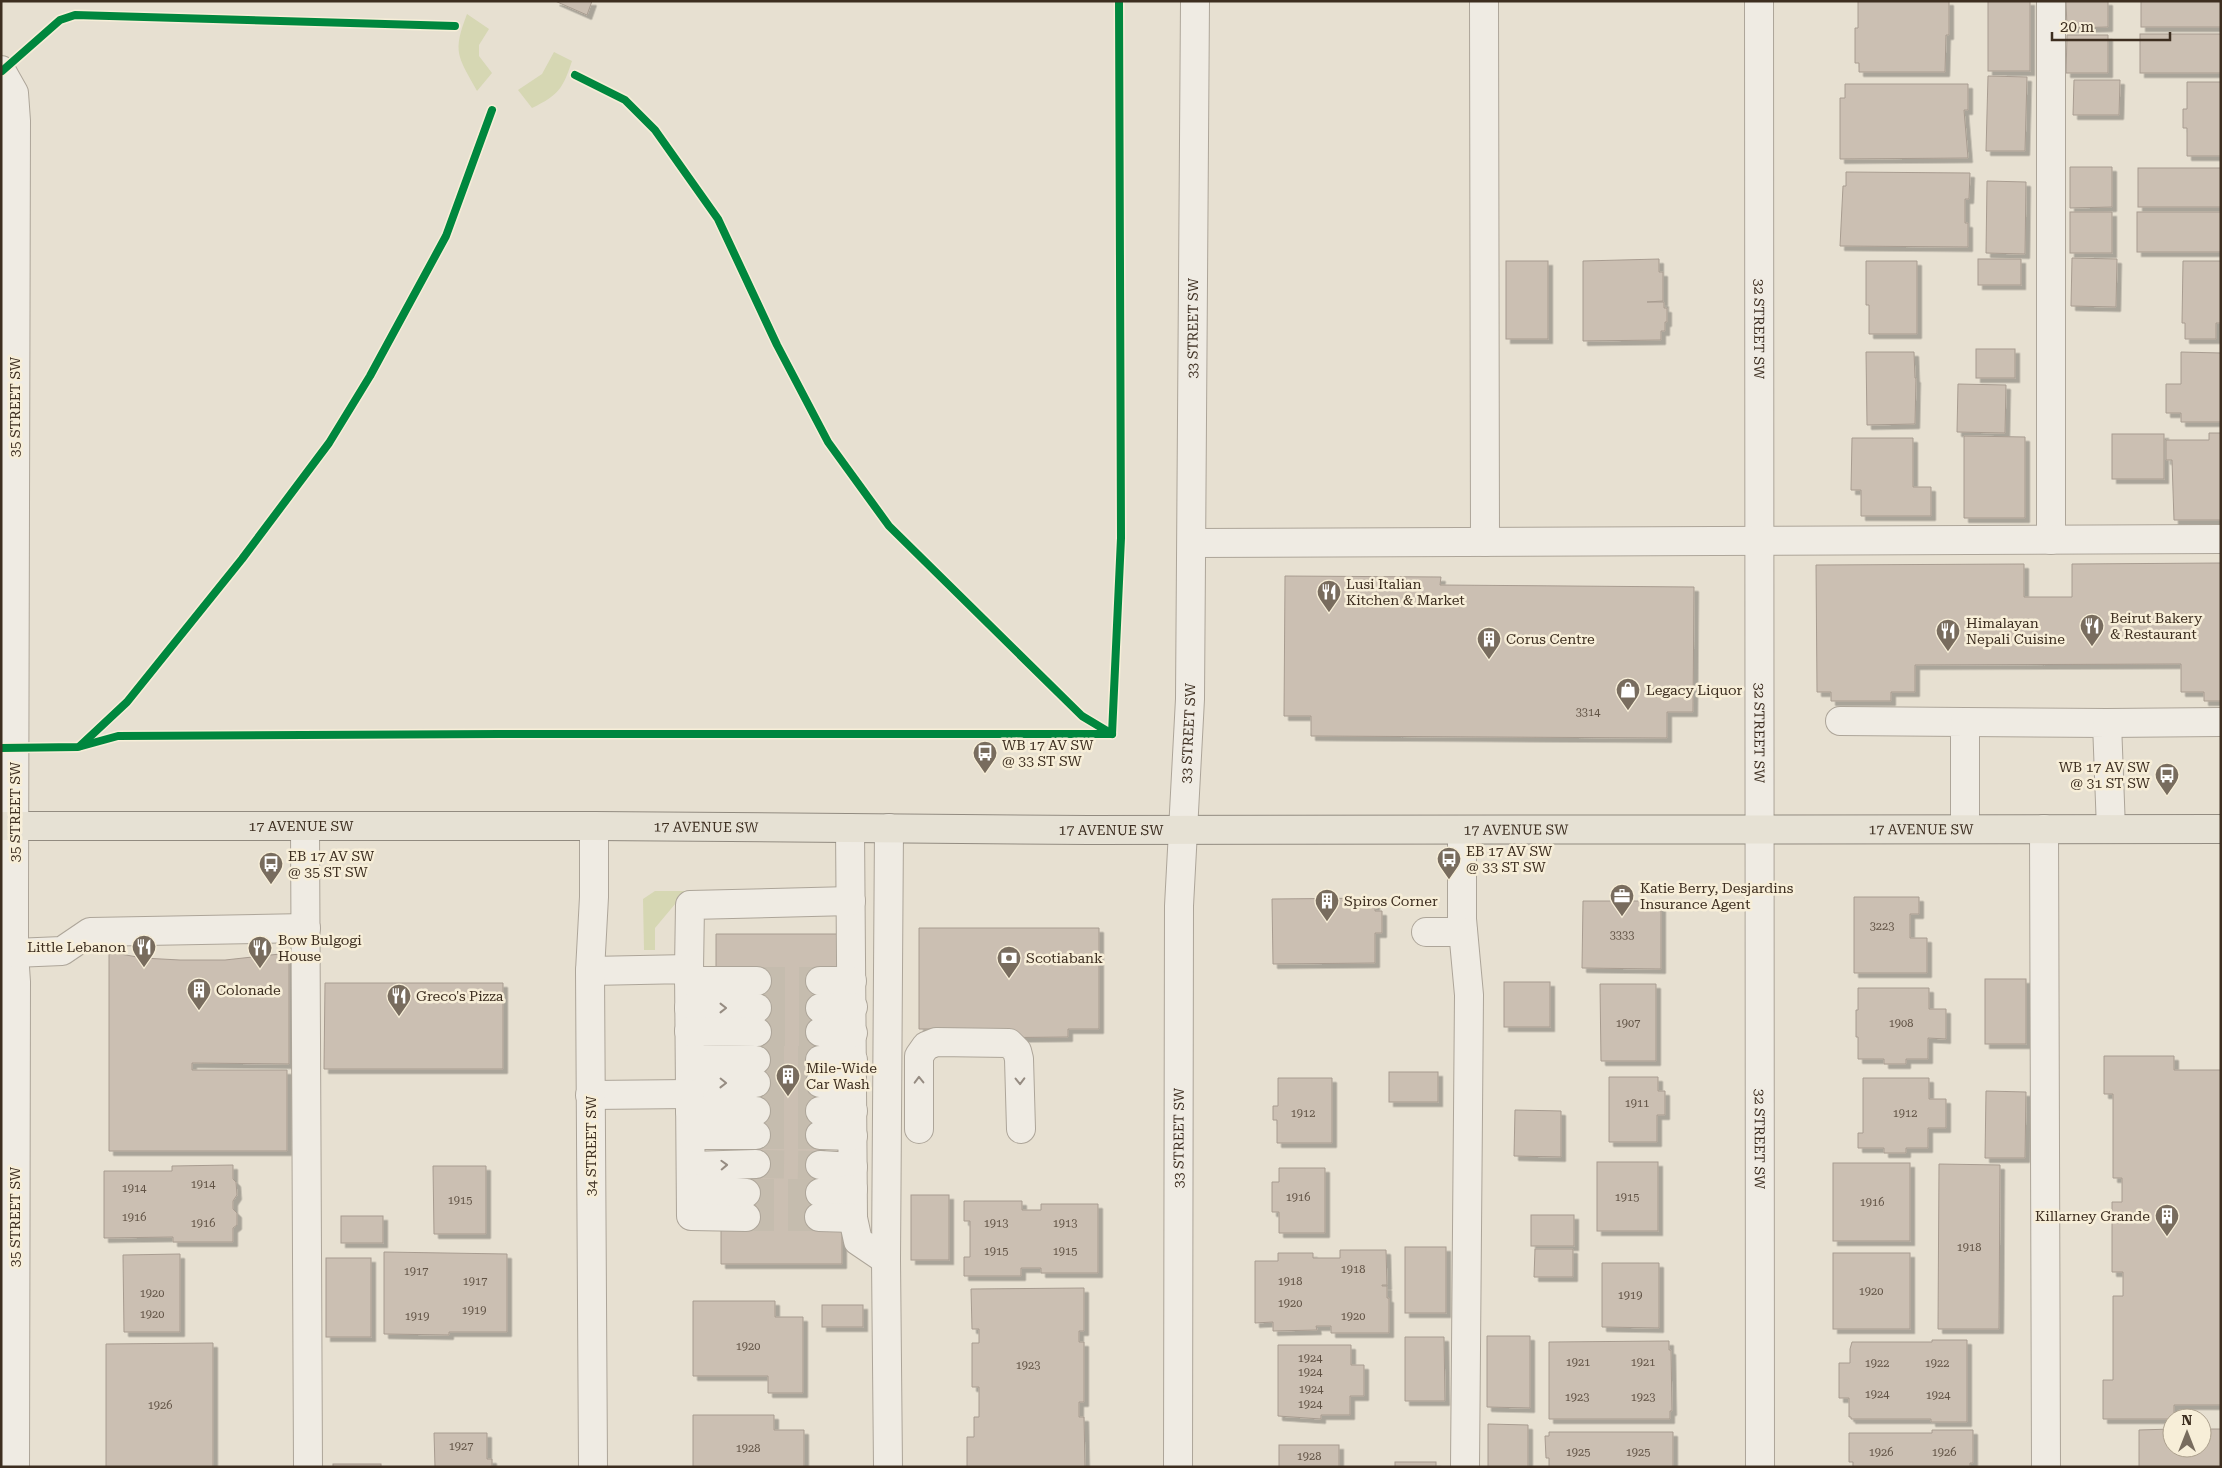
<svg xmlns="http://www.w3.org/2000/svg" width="2222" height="1468" font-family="'Roboto Serif',serif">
<defs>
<filter id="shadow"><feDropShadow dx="4.5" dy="4.5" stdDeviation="0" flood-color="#0004"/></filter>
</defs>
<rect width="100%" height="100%" fill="#e7e0d1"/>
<g fill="#d6d7b3">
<path d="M467 14 489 29 479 45V56L492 73 477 91C458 56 452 53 467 14Z"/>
<path d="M554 52 572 61C563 88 559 95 532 108L518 90 542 74Z"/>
<polygon points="655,891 686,891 655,928 655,950 644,950 643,899"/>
</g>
<g fill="#cbbfb2" stroke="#a89c90" filter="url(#shadow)">
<polygon points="555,1 592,1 587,15"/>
<polygon points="1858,1 1949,1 1949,35 1946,35 1945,72 1859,72 1859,63 1855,63 1855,28 1858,28"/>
<rect x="1988" y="1" width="42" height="70"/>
<polygon points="2066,1 2108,1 2108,27 2067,28"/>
<rect x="2141" y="1" width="80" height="26"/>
<rect x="2140" y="34" width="81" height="39"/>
<polygon points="2067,35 2108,35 2108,73 2066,73"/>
<polygon points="1988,76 2027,77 2025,151 1986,151"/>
<polygon points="2074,80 2120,80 2119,115 2073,115"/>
<polygon points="2187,82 2221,82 2221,156 2187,156 2187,128 2183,128 2183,109 2187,109"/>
<polygon points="1845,84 1968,84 1968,110 1964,110 1968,158 1840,159 1840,98 1845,98"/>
<polygon points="2070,167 2112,167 2112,207 2070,208"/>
<rect x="2138" y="168" width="83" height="39"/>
<polygon points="1846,172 1970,173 1969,199 1965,199 1965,223 1968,223 1968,247 1840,246 1843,186 1846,186"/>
<polygon points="1987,181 2026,182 2025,254 1986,253"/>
<rect x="2070" y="212" width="42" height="41"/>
<rect x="2137" y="212" width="84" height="40"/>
<polygon points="2072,258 2117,259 2116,307 2071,306"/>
<polygon points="1659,259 1659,272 1663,272 1663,301 1647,302 1664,302 1664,308 1667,308 1667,322 1665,322 1665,331 1661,331 1661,340 1583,341 1583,261"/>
<rect x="1978" y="259" width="43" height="26"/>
<rect x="1506" y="261" width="42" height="78"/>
<polygon points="1866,261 1917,261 1917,334 1869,334 1869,305 1866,305"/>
<polygon points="2183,261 2221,261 2221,323 2216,323 2216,339 2185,339 2185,323 2182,323"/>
<rect x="1976" y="349" width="39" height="29"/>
<polygon points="1866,352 1914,352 1915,378 1916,378 1915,424 1867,425"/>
<polygon points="2181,352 2221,353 2221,422 2181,422 2181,413 2166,413 2166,384 2181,384"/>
<polygon points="1958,384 2006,385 2005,433 1957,432"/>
<polygon points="2209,433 2221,433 2221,520 2174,520 2172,460 2166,460 2166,440 2209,440"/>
<rect x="2112" y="434" width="52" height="45"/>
<polygon points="1964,436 2025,437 2025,518 1964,518"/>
<polygon points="1852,438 1913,438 1913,487 1931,487 1931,516 1861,516 1861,490 1851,490"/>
<polygon points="2221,563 2221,701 2204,701 2204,692 2181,692 2181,664 1915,665 1915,692 1891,692 1891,701 1831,701 1831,692 1817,692 1816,565 2024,564 2024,597 2072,597 2072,564"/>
<polygon points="1285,576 1441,577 1440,585 1694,587 1693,712 1667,712 1667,738 1311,736 1311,716 1284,716"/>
<polygon points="1854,897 1919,897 1919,914 1910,914 1910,938 1927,938 1927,973 1854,973"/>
<polygon points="1375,898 1375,911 1382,911 1382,933 1375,933 1375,963 1273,964 1272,899"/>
<polygon points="1583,901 1661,901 1661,969 1582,968"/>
<polygon points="919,928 1099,928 1099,1029 1068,1029 1068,1037 964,1038 964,1029 919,1029"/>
<polygon points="716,934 845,934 845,962 836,971 820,971 820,1193 842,1229 842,1264 721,1264 721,1229 746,1217 746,1174 756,1164 757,973 716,973"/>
<polygon points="109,952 143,958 180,960 225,960 289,953 289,1064 192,1063 192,1070 287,1070 287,1151 109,1151"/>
<rect x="1985" y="979" width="41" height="65"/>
<rect x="1504" y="982" width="46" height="45"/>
<polygon points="325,983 503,983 503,1069 324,1069"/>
<polygon points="1600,984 1656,984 1656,1061 1601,1061"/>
<polygon points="1858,988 1929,988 1929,1009 1946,1009 1946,1039 1928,1038 1928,1059 1906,1059 1906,1064 1884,1064 1884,1059 1858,1059 1858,1037 1856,1037 1856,1010 1858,1010"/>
<polygon points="2104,1056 2174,1056 2174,1070 2221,1070 2221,1405 2174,1405 2174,1418 2172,1419 2103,1419 2103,1380 2113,1380 2113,1296 2123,1296 2123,1272 2112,1272 2112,1202 2122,1202 2122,1178 2113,1178 2113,1094 2104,1094"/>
<rect x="1389" y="1072" width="49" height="30"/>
<polygon points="1609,1077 1658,1077 1658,1091 1665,1091 1665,1115 1657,1115 1657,1142 1609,1142"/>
<polygon points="1278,1078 1332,1078 1332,1143 1277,1143 1277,1120 1273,1120 1273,1106 1278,1106"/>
<polygon points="1863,1078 1929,1078 1929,1099 1946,1099 1946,1128 1928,1128 1928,1148 1906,1148 1906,1153 1884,1153 1884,1148 1858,1148 1858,1133 1863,1133"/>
<polygon points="1986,1091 2026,1092 2025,1158 1985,1158"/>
<polygon points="1515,1110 1561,1111 1561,1157 1514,1156"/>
<rect x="1597" y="1162" width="61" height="69"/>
<rect x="1833" y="1163" width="77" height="78"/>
<polygon points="1939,1164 2000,1165 1999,1329 1938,1329"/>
<polygon points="233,1165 233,1179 236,1182 237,1195 233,1201 233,1209 237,1213 237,1225 233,1228 233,1242 173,1242 173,1237 104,1238 104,1171 172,1171 172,1166"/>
<polygon points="433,1166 486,1166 486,1234 434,1234"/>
<polygon points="1279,1168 1325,1168 1325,1233 1279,1233 1279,1212 1272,1212 1272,1182 1279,1182"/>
<rect x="911" y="1195" width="38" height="65"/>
<polygon points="964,1201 1022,1201 1022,1210 1041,1210 1041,1204 1098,1204 1098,1273 1041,1273 1041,1268 1021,1268 1021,1276 964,1276 964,1257 970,1257 970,1221 964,1221"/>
<rect x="1531" y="1215" width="43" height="31"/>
<rect x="341" y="1216" width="42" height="27"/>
<rect x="1405" y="1247" width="41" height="66"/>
<polygon points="1535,1249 1573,1249 1573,1277 1534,1277"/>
<polygon points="1340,1250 1386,1250 1387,1285 1382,1285 1382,1286 1387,1286 1387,1298 1389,1298 1389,1333 1331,1333 1331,1326 1316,1326 1317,1330 1273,1331 1273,1322 1255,1323 1255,1261 1278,1261 1278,1253 1313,1253 1313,1258 1340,1258"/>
<polygon points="384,1252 507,1254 507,1332 449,1332 449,1335 384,1334"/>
<rect x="1833" y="1253" width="77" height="76"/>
<polygon points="180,1254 180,1332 124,1332 123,1255"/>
<rect x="326" y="1258" width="45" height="79"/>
<polygon points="1602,1263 1659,1263 1659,1328 1602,1327"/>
<polygon points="1084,1288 1084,1331 1079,1331 1079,1342 1084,1342 1084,1402 1079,1402 1079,1417 1084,1417 1085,1467 967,1467 967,1437 974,1437 974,1417 979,1417 979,1387 972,1387 972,1343 979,1343 979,1329 972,1329 971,1289"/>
<polygon points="693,1301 775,1301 775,1317 803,1317 803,1393 768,1393 768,1376 693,1376"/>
<rect x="822" y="1305" width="41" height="22"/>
<polygon points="1487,1336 1530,1336 1530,1408 1487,1407"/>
<polygon points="1405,1337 1444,1337 1445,1401 1405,1401"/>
<polygon points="1932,1340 1967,1340 1967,1422 1931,1422 1931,1419 1851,1419 1851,1417 1849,1417 1849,1398 1839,1398 1839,1363 1850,1363 1850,1349 1852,1342 1932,1342"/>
<polygon points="1669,1341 1669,1350 1671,1350 1672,1411 1670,1411 1670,1419 1549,1419 1549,1342"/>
<polygon points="213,1343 213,1467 106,1467 106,1344"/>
<polygon points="1278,1345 1351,1345 1351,1365 1364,1365 1364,1396 1350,1396 1350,1415 1321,1415 1321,1419 1278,1416"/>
<polygon points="693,1415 774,1415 774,1430 804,1430 804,1467 693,1467"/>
<polygon points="1488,1424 1528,1425 1528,1467 1488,1467"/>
<polygon points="2172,1429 2172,1448 2202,1448 2202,1429 2221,1429 2221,1467 2139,1467 2139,1430"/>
<polygon points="1932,1430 1973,1430 1973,1463 1970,1463 1970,1467 1853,1467 1853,1462 1849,1462 1849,1433 1932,1433"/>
<polygon points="1549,1432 1673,1432 1673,1467 1549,1467 1549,1458 1546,1458 1545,1436 1549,1436"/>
<polygon points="434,1433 487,1433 487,1459 492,1459 492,1467 435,1467"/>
<rect x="1279" y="1445" width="60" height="22"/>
<rect x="1395" y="1462" width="41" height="5"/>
<rect x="333" y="1464" width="48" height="3"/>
</g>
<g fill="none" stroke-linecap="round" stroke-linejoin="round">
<g stroke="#c5bcae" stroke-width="28" stroke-dasharray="28 14" stroke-linecap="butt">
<polyline points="757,981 820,981"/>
<polyline points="757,1008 820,1008"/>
<polyline points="757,1032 820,1032"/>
<polyline points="756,1060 820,1060"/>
<polyline points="756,1083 820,1083"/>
<polyline points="756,1111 820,1111"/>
<polyline points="756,1135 820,1135"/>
<polyline points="756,1164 820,1165"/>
<polyline points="746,1193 820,1193"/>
<polyline points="746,1217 819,1217"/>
</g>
<defs>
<g id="minor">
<polyline points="1484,1 1485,542"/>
<path id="s1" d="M1759 1 1760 1467"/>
<polyline points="2051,1 2051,540"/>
<polyline points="1,70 14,93 16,121 14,897 14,953 16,982 15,1467"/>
<polyline points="1192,543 2221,539"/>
<polyline points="1840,721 1965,722 1965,829"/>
<polyline points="1965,722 2107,723 2111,829"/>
<polyline points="2107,723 2221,722"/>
<polyline points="305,826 308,1467"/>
<polyline points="850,828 853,1218 858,1241 886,1260"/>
<polyline points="2044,829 2046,1467"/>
<polyline points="1462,830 1462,919 1469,995 1465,1467"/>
<polyline points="1426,932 1463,932"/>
<polyline points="14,953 62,951 90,932 306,928"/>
<polyline points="689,969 690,905 851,901"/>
<polyline points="590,971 689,969 691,1216 746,1217"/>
<polyline points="689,981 757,981"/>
<polyline points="820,981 852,981"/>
<polyline points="689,1008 757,1008"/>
<polyline points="820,1008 853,1007"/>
<polyline points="689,1031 757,1032"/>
<polyline points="820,1032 853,1033"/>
<polyline points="690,1059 756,1060"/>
<polyline points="820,1060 853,1060"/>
<polyline points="690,1083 756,1083"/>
<polyline points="820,1083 853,1085"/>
<polyline points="590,1095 690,1094"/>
<polyline points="690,1111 756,1111"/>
<polyline points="820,1111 853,1111"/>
<polyline points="919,1129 919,1056 926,1046 936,1042 1009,1043 1017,1051 1019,1059 1021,1129"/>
<polyline points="691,1135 756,1135"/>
<polyline points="820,1135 853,1136"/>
<polyline points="820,1165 853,1167"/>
<polyline points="691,1166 756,1164"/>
<polyline points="691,1188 746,1193"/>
<polyline points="820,1193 853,1189"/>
<polyline points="819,1217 853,1218"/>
<polyline points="593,1467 590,971 594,897 594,826"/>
<polyline points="888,1467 886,1260 889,828"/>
<path id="s2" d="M1178 1467 1179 906 1190 699 1195 1"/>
</g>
<g id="major">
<path id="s3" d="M1 826H594L1089 830 2221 829"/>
</g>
</defs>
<use href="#minor" stroke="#ada599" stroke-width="30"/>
<use href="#major" stroke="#928b80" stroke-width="30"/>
<use href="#minor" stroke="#efebe3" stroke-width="28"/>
<use href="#major" stroke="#e6e1d4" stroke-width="28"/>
<defs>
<g id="cycleway">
<polyline points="2,71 60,20 75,15 455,26"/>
<polyline points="575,75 625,100 655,130 718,219 777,345 828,442 889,526 1082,716 1112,734"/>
<polyline points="1112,734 1121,538 1119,1"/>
<polyline points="80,746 127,702 242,559 329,443 370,376 446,236 492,110"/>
<polyline points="1,748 78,747 118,736 499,734 1112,734"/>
</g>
</defs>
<use href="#cycleway" stroke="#f7eed8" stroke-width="11"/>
<use href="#cycleway" stroke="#00873e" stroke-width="8"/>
</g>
<defs><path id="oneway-chevron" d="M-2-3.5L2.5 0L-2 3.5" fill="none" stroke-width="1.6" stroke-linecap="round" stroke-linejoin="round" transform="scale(1.25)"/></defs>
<g stroke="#968c82">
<use href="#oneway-chevron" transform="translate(723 1008)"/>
<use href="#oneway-chevron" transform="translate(919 1080) rotate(-91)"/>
<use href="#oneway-chevron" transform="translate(1020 1081) rotate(89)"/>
<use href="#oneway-chevron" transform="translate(723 1083) rotate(1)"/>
<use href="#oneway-chevron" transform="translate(724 1165) rotate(-2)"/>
</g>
<defs>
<symbol id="restaurant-pin" viewBox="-11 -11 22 30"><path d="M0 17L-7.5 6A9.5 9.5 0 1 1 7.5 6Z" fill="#786c5e" stroke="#f7eed8"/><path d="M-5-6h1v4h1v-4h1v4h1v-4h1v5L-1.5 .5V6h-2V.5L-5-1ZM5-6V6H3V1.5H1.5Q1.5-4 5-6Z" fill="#fff"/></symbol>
<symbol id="building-pin" viewBox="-11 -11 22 30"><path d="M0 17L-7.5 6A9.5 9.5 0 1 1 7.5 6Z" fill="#786c5e" stroke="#f7eed8"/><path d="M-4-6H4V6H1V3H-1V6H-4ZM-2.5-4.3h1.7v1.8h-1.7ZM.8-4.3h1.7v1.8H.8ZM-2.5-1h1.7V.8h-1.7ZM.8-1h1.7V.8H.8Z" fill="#fff"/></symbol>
<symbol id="shop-pin" viewBox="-11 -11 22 30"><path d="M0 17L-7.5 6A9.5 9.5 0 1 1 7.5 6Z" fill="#786c5e" stroke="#f7eed8"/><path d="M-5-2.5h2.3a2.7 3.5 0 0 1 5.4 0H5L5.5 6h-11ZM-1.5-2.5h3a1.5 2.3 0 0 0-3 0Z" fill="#fff"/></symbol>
<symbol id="bus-pin" viewBox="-11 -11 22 30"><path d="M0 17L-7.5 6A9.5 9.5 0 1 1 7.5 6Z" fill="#786c5e" stroke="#f7eed8"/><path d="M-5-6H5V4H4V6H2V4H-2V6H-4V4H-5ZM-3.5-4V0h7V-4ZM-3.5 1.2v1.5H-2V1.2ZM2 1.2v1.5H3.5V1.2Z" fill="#fff"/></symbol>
<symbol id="office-pin" viewBox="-11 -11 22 30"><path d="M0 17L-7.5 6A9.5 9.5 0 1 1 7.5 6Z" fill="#786c5e" stroke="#f7eed8"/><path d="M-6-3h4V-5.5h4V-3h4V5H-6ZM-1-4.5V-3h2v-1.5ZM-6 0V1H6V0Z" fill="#fff"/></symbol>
<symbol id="bank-pin" viewBox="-11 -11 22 30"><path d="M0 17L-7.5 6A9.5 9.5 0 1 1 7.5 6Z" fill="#786c5e" stroke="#f7eed8"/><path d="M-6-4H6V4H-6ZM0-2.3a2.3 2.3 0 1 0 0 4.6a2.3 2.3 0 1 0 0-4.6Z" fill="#fff"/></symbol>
</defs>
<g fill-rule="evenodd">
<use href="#restaurant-pin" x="1315" y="578" width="28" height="38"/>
<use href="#restaurant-pin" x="2078" y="612" width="28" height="38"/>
<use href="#restaurant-pin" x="1934" y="617" width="28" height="38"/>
<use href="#building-pin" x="1475" y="625" width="28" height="38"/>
<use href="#shop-pin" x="1614" y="676" width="28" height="38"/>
<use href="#bus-pin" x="971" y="739" width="28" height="38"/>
<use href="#bus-pin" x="2153" y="761" width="28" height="38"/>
<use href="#bus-pin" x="1435" y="845" width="28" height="38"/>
<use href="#bus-pin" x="257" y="850" width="28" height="38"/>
<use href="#office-pin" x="1608" y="882" width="28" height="38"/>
<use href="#building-pin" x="1313" y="887" width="28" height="38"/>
<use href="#restaurant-pin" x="130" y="933" width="28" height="38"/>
<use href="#restaurant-pin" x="246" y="934" width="28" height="38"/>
<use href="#bank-pin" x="995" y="944" width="28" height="38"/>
<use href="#building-pin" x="185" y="976" width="28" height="38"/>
<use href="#restaurant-pin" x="385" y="982" width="28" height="38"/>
<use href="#building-pin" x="774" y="1062" width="28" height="38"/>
<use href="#building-pin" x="2153" y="1202" width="28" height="38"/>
</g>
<g text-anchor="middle" stroke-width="5" stroke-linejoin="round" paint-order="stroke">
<g font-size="11" fill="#605244">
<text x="1588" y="716">3314</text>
<text x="1882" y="930">3223</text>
<text x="1622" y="939">3333</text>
<text x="1628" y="1027">1907</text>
<text x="1901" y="1027">1908</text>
<text x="1637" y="1107">1911</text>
<text x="1303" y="1117">1912</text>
<text x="1905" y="1117">1912</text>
<text x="203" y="1188">1914</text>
<text x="134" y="1192">1914</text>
<text x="1298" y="1201">1916</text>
<text x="1627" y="1201">1915</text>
<text x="460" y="1204">1915</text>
<text x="1872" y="1206">1916</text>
<text x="134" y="1221">1916</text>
<text x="203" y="1227">1916</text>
<text x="996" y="1227">1913</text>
<text x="1065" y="1227">1913</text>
<text x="1969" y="1251">1918</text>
<text x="996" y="1255">1915</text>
<text x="1065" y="1255">1915</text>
<text x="1353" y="1273">1918</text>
<text x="416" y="1275">1917</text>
<text x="475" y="1285">1917</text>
<text x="1290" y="1285">1918</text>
<text x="1871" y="1295">1920</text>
<text x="152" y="1297">1920</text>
<text x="1630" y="1299">1919</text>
<text x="1290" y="1307">1920</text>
<text x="474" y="1314">1919</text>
<text x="152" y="1318">1920</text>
<text x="417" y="1320">1919</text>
<text x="1353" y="1320">1920</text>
<text x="748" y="1350">1920</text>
<text x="1310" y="1362">1924</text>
<text x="1578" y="1366">1921</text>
<text x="1643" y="1366">1921</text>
<text x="1877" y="1367">1922</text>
<text x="1937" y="1367">1922</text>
<text x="1028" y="1369">1923</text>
<text x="1310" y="1376">1924</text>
<text x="1311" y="1393">1924</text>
<text x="1877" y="1398">1924</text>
<text x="1938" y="1399">1924</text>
<text x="1577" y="1401">1923</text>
<text x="1643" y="1401">1923</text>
<text x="1310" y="1408">1924</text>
<text x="160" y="1409">1926</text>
<text x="461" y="1450">1927</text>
<text x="748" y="1452">1928</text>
<text x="1578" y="1456">1925</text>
<text x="1638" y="1456">1925</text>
<text x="1881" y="1456">1926</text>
<text x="1944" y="1456">1926</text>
<text x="1309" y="1460">1928</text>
</g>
<g font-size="14" fill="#3d2e20" stroke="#f7eed8">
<text dy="5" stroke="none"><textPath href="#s2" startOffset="1139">33 STREET SW</textPath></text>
<text dy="5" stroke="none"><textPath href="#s1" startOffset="328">32 STREET SW</textPath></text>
<text transform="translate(15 407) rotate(-90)" y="5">35 STREET SW</text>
<text dy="5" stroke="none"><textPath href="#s2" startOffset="734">33 STREET SW</textPath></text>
<text dy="5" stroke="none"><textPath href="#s1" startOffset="732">32 STREET SW</textPath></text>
<text transform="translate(15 812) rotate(-90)" y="5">35 STREET SW</text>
<text dy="5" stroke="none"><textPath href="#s3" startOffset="300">17 AVENUE SW</textPath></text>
<text dy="5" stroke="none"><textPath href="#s3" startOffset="705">17 AVENUE SW</textPath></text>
<text dy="5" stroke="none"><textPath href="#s3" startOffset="1110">17 AVENUE SW</textPath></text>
<text dy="5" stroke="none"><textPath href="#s3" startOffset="1920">17 AVENUE SW</textPath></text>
<text dy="5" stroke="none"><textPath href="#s3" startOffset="1515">17 AVENUE SW</textPath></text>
<text dy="5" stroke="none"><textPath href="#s2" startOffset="329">33 STREET SW</textPath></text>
<text dy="5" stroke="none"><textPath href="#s1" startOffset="1138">32 STREET SW</textPath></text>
<text transform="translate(591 1146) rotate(-90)" y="5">34 STREET SW</text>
<text transform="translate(15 1217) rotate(-90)" y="5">35 STREET SW</text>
</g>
<g font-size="14" fill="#3d2e20" stroke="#f7eed8" text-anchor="start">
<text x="1346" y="589">Lusi Italian<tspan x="1346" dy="16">Kitchen &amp; Market</tspan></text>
<text x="2110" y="623">Beirut Bakery<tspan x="2110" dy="16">&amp; Restaurant</tspan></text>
<text x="1966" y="628">Himalayan<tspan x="1966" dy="16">Nepali Cuisine</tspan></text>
<text x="1506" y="644">Corus Centre</text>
<text x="1646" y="695">Legacy Liquor</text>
<text x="1002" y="750">WB 17 AV SW<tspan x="1002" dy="16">@ 33 ST SW</tspan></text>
<text x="2150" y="772" text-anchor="end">WB 17 AV SW<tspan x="2150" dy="16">@ 31 ST SW</tspan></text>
<text x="1466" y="856">EB 17 AV SW<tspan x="1466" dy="16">@ 33 ST SW</tspan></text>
<text x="288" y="861">EB 17 AV SW<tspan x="288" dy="16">@ 35 ST SW</tspan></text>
<text x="1640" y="893">Katie Berry, Desjardins<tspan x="1640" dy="16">Insurance Agent</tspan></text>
<text x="1344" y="906">Spiros Corner</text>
<text x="278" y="945">Bow Bulgogi<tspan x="278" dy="16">House</tspan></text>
<text x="126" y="952" text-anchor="end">Little Lebanon</text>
<text x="1026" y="963">Scotiabank</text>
<text x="216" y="995">Colonade</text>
<text x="416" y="1001">Greco's Pizza</text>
<text x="806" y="1073">Mile-Wide<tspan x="806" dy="16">Car Wash</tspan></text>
<text x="2150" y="1221" text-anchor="end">Killarney Grande</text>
</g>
</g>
<rect width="2222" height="1468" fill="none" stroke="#3d2e20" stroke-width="5"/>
<g transform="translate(2187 1433)"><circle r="24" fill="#f7eed8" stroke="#ada18e"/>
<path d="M0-4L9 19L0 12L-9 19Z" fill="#786c5e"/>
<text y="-8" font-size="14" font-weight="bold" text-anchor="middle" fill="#3d2e20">N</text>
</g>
<path d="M2052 32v8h118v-8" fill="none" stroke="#3d2e20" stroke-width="2.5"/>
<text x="2060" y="32" font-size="15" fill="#3d2e20" stroke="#f7eed8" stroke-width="4" paint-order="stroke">20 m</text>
</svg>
